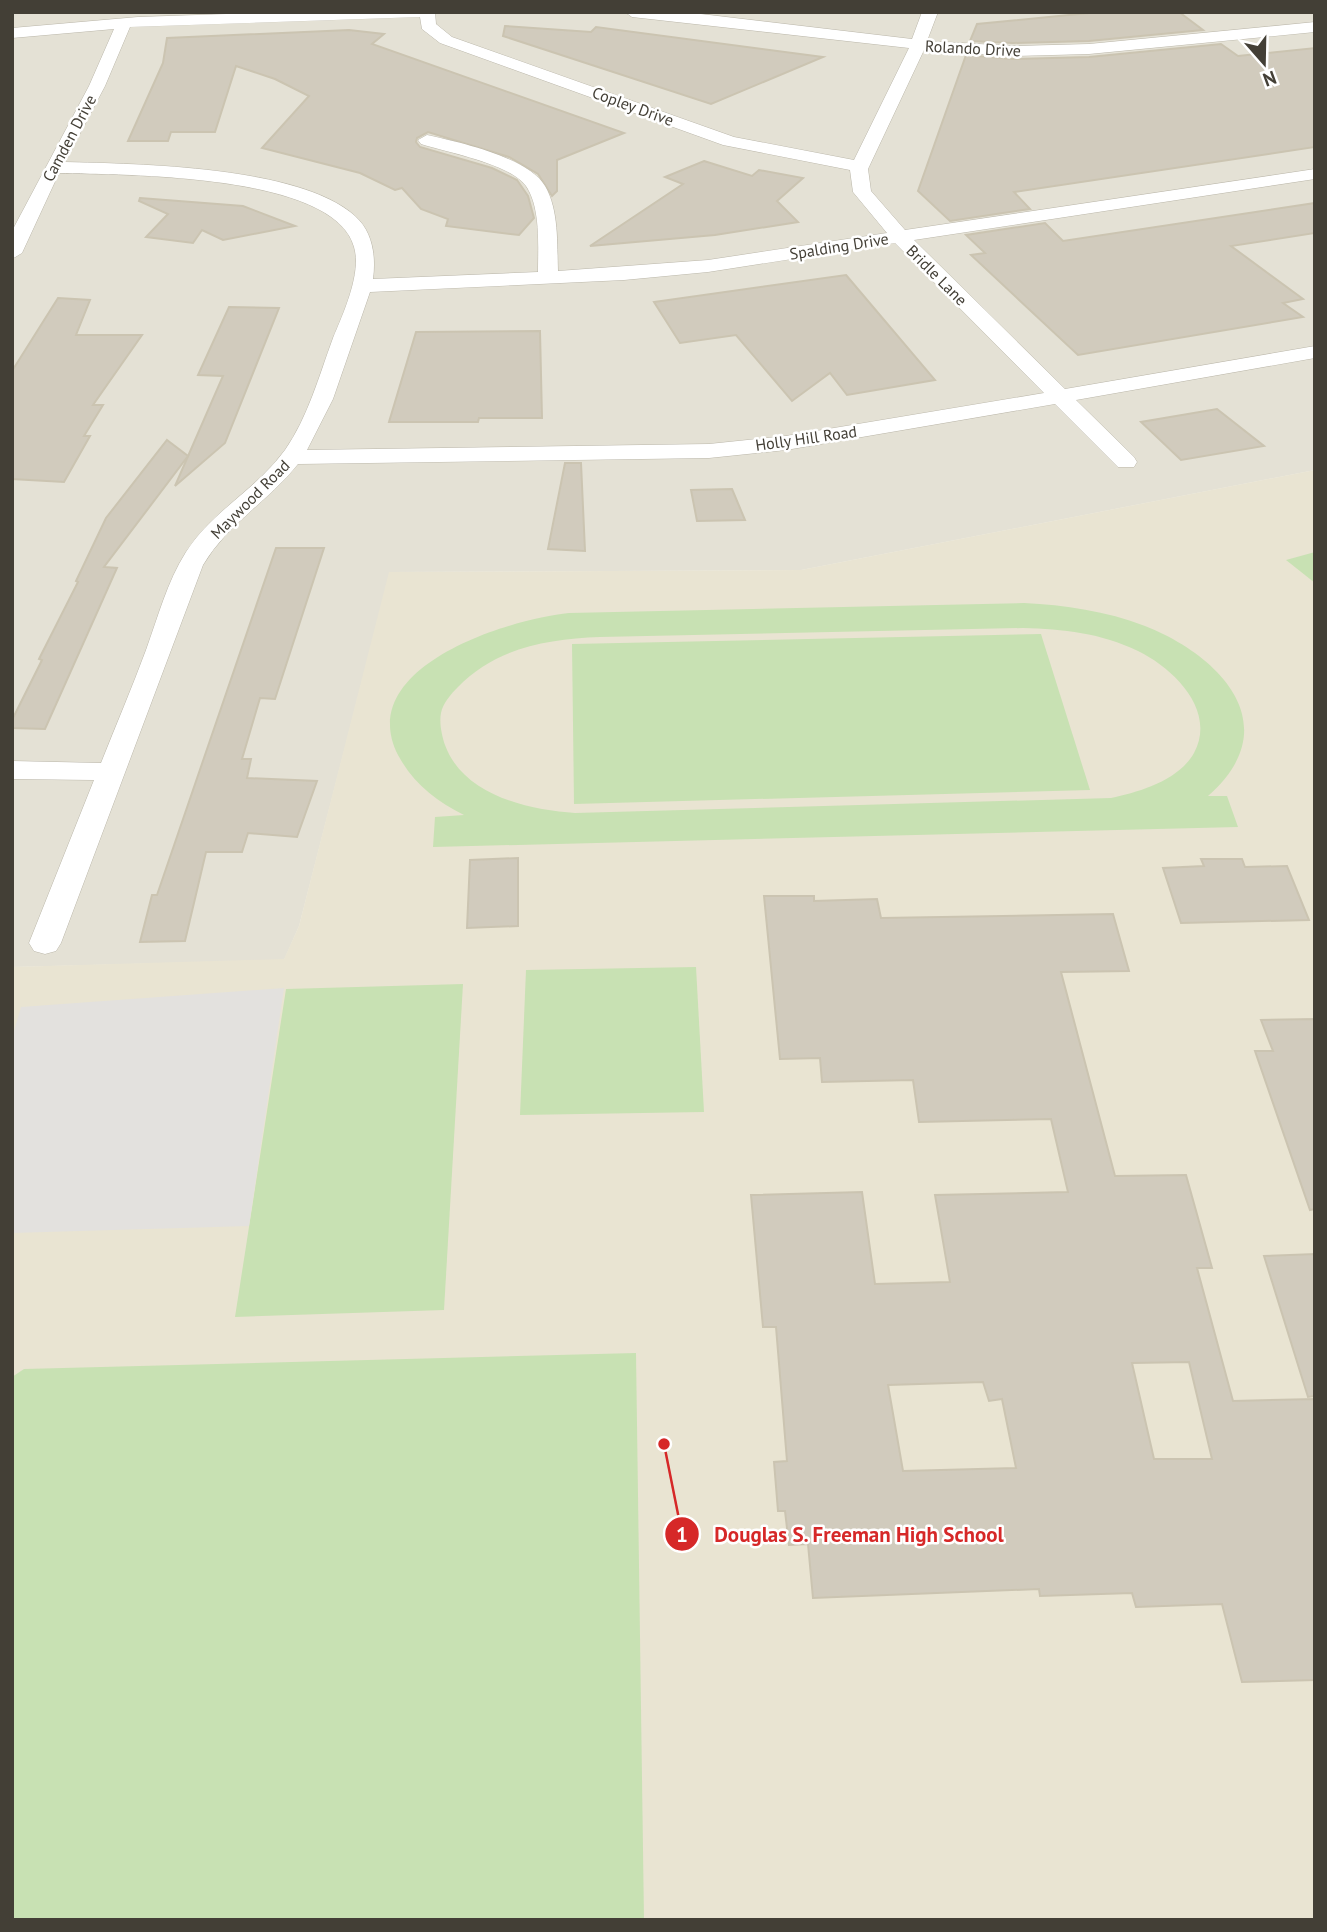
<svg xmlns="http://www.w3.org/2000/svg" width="1327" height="1932" font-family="'PT Sans',sans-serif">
<rect width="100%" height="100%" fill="#f1efe6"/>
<polygon fill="#e4e1d5" points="12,12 1315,12 1315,470 801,570 390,572 299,926 284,960 12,967"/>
<polygon fill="#e9e4d2" points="1315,470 1315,1920 12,1920 12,967 284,959 299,926 389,572 801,570"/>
<g fill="#c8e1b3" fill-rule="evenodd">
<polygon points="1315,552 1315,583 1286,560"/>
<path d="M1024 603C1065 605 1106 611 1145 626 1221 656 1288 726 1208 796H1227L1238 827 433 847 435 817 464 815C436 801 413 783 398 755 353 667 509 619 569 613ZM1023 628C1063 629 1101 633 1138 651 1173 668 1217 710 1194 753 1178 781 1139 792 1111 798L575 813C528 810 463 795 445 745 442 736 439 723 441 713 443 703 451 694 458 687 496 648 547 639 600 637Z"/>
<polygon points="1041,634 1090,790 574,804 572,644"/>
<polygon points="696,967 704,1112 520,1115 526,970"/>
<polygon points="463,984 444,1310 235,1317 286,989"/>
<polygon points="636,1353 644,1920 12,1920 12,1377 24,1369"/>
</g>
<polygon fill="#e3e1de" points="284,988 249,1226 12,1233 12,1038 21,1007"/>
<g fill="#d1cbbd" stroke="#cbc4b1" stroke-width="2" fill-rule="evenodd">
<polygon points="1099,12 1179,12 1203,30 1089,41 1013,43 970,41 977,24"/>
<polygon points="505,26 591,32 596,27 823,57 711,104 503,36"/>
<polygon points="349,30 384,34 372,44 624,133 557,160 557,191 552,196 538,174 509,157 428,132 417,138 416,142 420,147 492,168 517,180 528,196 534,218 519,235 446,226 448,219 421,209 402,188 395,190 360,173 262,148 309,96 275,79 236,66 215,132 171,132 168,141 128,141 163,63 167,38"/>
<polygon points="1221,44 1238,56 1315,48 1315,147 1014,192 1030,209 950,221 918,191 966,55 1013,59 1089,57"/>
<polygon points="704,161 752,176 759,170 803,178 777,201 798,222 715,235 590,246 683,184 665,177"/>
<polygon points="140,198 243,206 295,226 223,240 202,230 193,243 146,237 168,214 139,201"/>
<polygon points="1315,203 1315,233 1231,246 1303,299 1283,303 1303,317 1078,355 971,255 985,253 966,235 1045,223 1063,241"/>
<polygon points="846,275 935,380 847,395 830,373 792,401 736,335 680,343 654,302"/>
<polygon points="58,298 90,300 76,335 142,335 93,405 103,405 84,436 90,436 64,482 12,479 12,371"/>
<polygon points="229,307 279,308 225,443 175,486 223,376 198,375"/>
<polygon points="540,331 542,418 479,418 478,422 389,422 416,332"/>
<polygon points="1217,409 1264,446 1181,460 1141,422"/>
<polygon points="167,440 188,456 104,567 117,568 45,729 12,728 12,720 42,660 39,659 78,582 76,581 106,518"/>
<polygon points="565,463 581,463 585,551 548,549"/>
<polygon points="732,489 745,520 697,521 691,490"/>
<polygon points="276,548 324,548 275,699 260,698 242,759 251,759 247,778 317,781 297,837 248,833 242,852 206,852 185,941 140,942 152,895 157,895"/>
<polygon points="518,858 518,926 467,928 470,860"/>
<polygon points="1201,859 1242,859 1245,867 1287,866 1309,920 1181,923 1163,868 1204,866"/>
<path d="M764 896H814V901L877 899 881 918 1113 914 1129 971 1061 972 1115 1176 1186 1175 1212 1268H1197L1233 1401 1315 1399V1680L1242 1682 1222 1604 1136 1607 1132 1593 1040 1596 1039 1589 813 1598 808 1544 789 1545 785 1511H778L774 1462 787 1461 776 1327H763L751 1195 862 1192 875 1284 950 1282 935 1195 1068 1192 1051 1119 919 1122 913 1080 822 1082 820 1058 780 1059ZM1189 1362 1212 1459H1154L1132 1363ZM983 1382 989 1401 1002 1399 1016 1468 903 1471 888 1385Z"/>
<polygon points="1315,1019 1315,1209 1310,1210 1255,1051 1273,1051 1261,1020"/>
<polygon points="1315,1254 1315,1396 1308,1397 1264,1256"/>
</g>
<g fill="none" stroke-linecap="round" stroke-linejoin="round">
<defs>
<path id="street" d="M287 12H435L436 24 452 37 734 137 854 160 909 48 632 17 625 12H684L912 39 922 12H938L927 41 1013 46 1089 44 1315 22V32L1089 54 1013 56 924 50 868 169 871 191 905 230 1315 169V179L914 240 1065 389 1315 346V358L1076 400 1134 457 1137 462 1134 467H1118L1055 404 786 450 709 458 298 464C269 501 227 524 203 565L61 943 56 951 45 954 34 951 29 943 94 780 12 779V761L101 763C116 725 132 688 146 650 158 617 167 582 186 552 212 511 257 489 285 450 308 417 319 376 333 338 343 314 362 273 354 247 334 173 123 175 59 173L22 253 12 259V231L89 86 114 29 12 38V28L138 17ZM420 17 422 29 440 43 723 145 850 170 853 192 887 233 708 260 558 271C557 244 559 210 545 186 528 157 458 142 427 135L418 140 421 144C446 152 511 164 526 186 541 208 538 246 538 272L373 279C376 257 373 232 355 216 300 166 138 164 65 162L105 86 130 27ZM895 243 1044 393 786 436 709 444 307 450 333 399 370 292 624 280 708 272Z"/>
</defs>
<use href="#street" stroke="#bbb7aa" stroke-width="1"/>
<use href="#street" fill="#fff" fill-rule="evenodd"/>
</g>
<g text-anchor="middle" stroke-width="5" stroke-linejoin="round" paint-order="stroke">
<g font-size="16" fill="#433f36" stroke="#fff">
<text transform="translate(973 48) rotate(3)" y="6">Rolando Drive</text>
<text transform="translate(633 106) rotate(20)" y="6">Copley Drive</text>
<text transform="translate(69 138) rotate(-62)" y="6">Camden Drive</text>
<text transform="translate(839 246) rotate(-9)" y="6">Spalding Drive</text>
<text transform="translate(937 275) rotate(45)" y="6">Bridle Lane</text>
<text transform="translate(806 438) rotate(-8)" y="6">Holly Hill Road</text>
<text transform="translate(250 499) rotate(-45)" y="6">Maywood Road</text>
</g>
</g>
<path fill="none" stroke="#d62828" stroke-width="2.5" d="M664 1444L682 1534"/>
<g fill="#d62828" stroke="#fff" stroke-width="2.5">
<circle cx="664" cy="1444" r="7"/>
<circle cx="682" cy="1534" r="18"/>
</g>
<g font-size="21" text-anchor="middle" font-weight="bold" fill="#fff">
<text x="682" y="1542">1</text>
</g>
<g font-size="21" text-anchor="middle" font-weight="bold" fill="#d62828" stroke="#fff" stroke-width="5" stroke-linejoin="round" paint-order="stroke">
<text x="859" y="1542">Douglas S. Freeman High School</text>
</g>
<rect width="1327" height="1932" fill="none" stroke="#433f36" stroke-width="28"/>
<g transform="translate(1264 63) rotate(160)" stroke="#ffffff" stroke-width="5" paint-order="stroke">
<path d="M0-5L12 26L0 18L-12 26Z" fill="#433f36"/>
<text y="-10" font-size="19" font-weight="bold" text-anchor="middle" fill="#433f36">N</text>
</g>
</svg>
